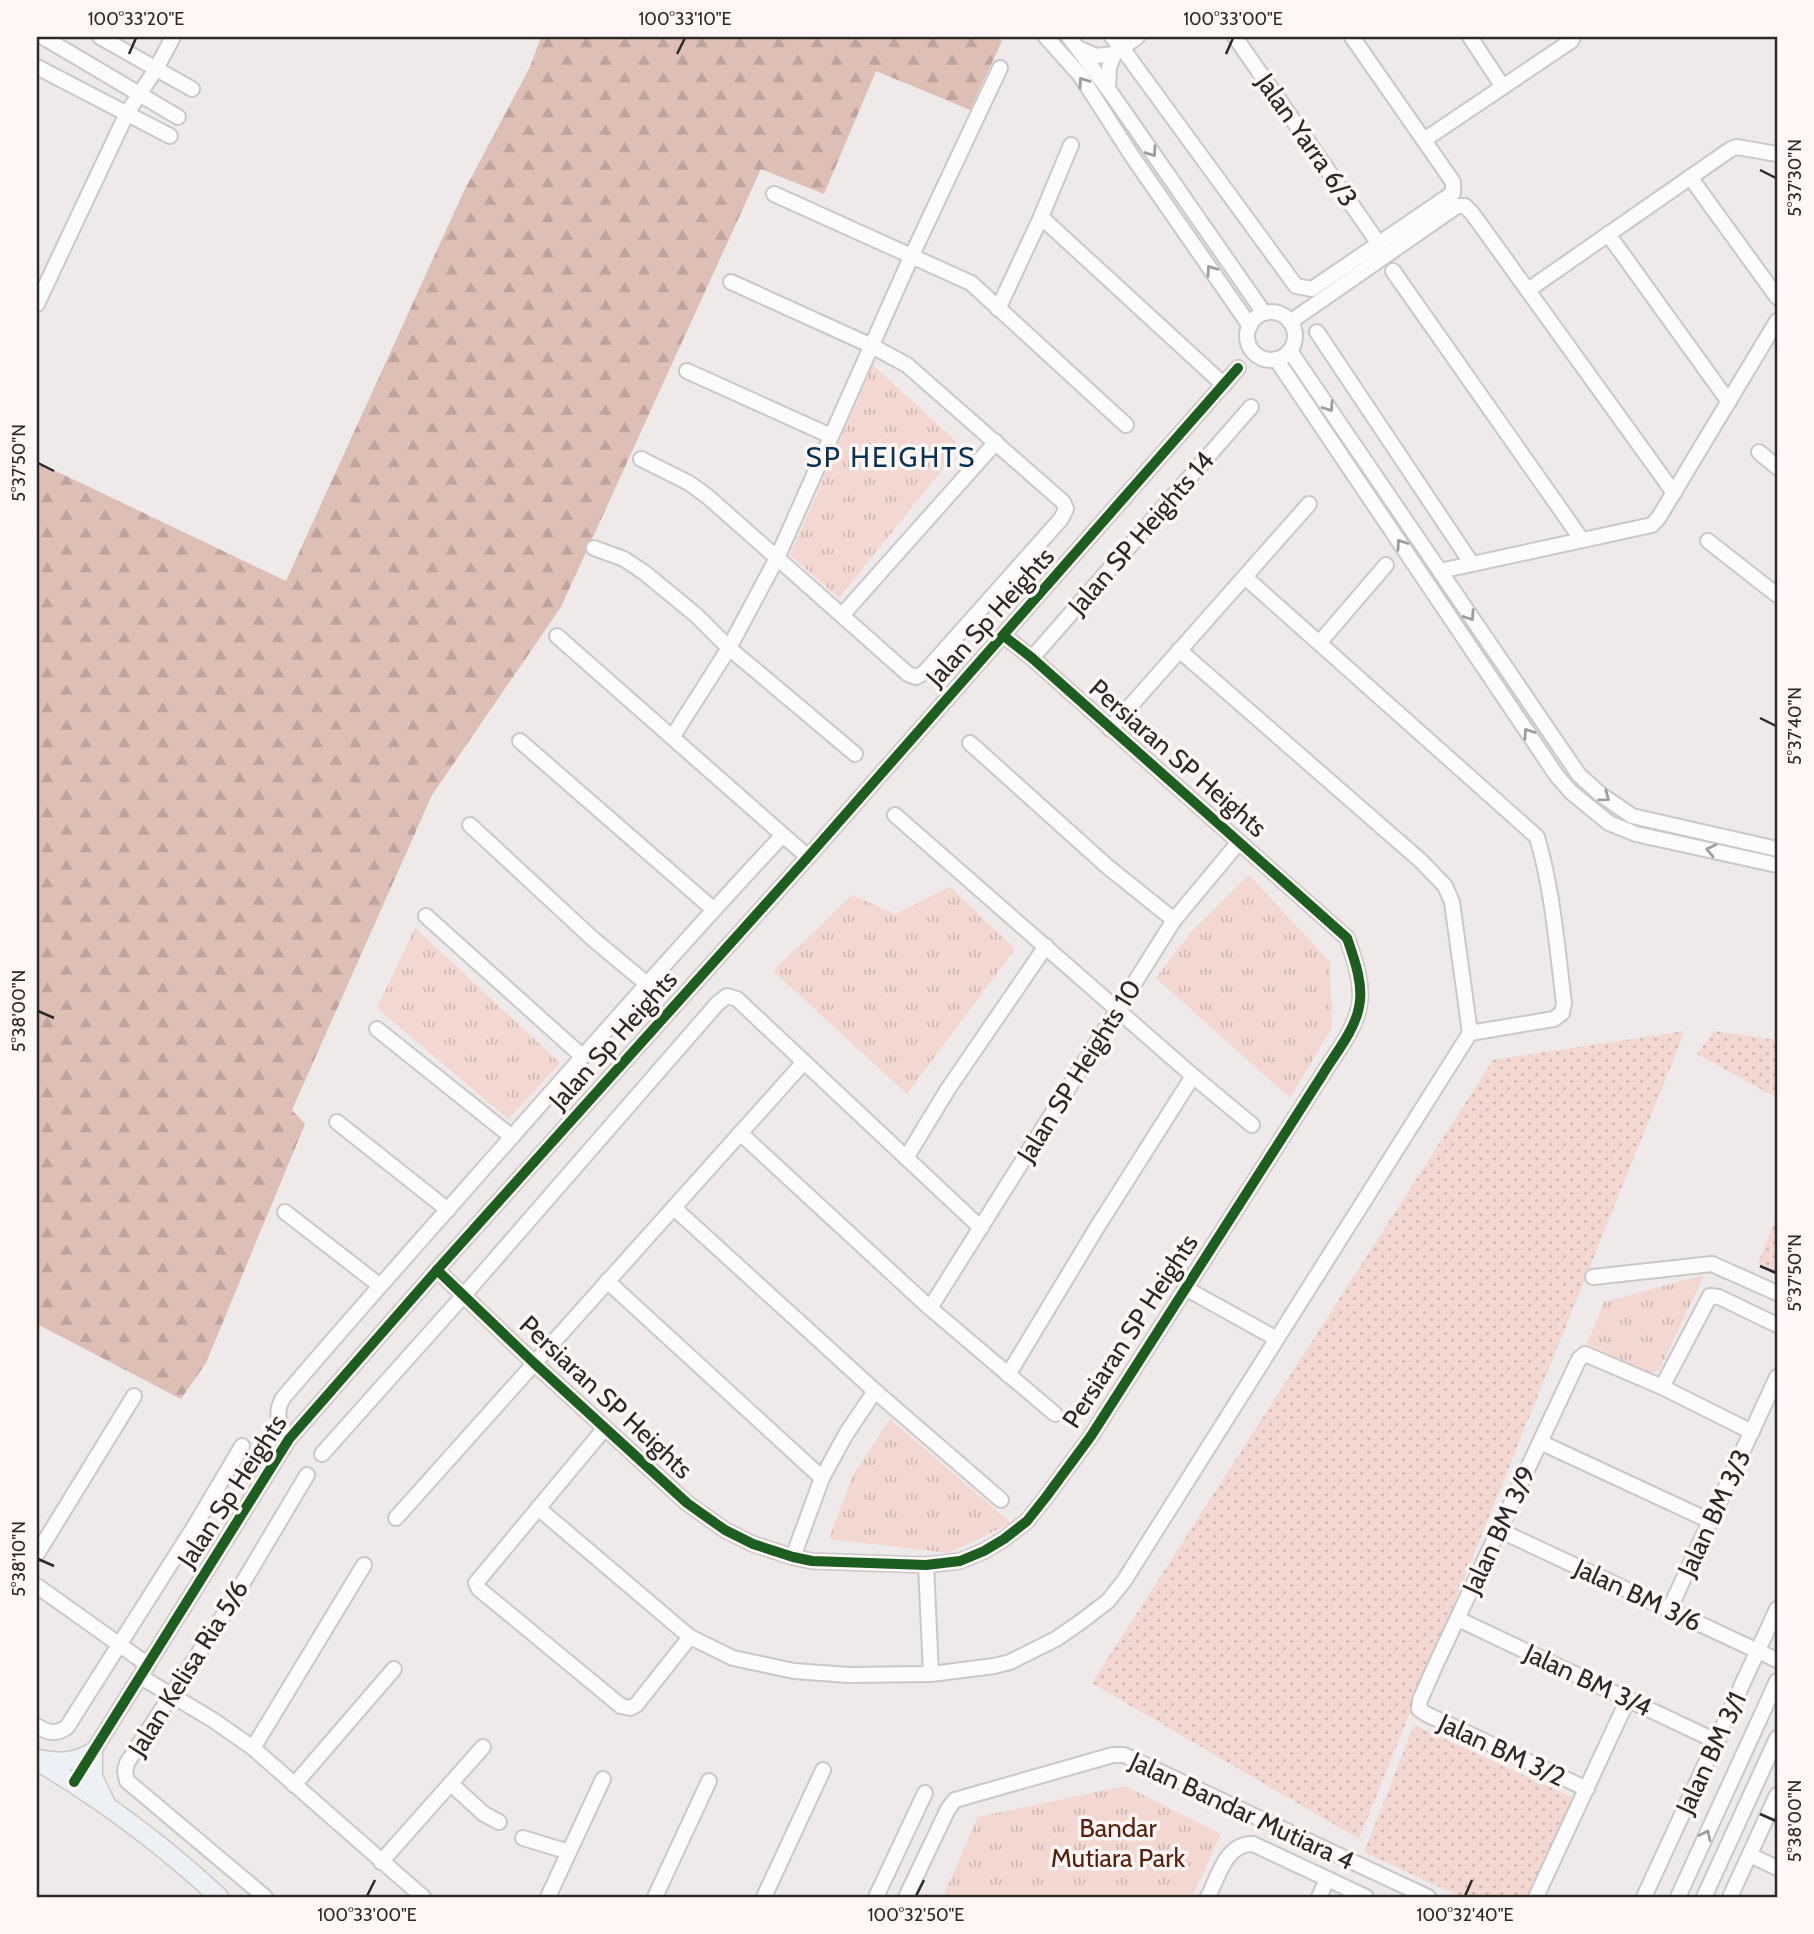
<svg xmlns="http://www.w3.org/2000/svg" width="1814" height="1934" font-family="Cabin,sans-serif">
<defs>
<pattern id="grass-dots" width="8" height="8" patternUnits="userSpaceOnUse" patternTransform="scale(1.75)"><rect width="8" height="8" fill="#f2d8d1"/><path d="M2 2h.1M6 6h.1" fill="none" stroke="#d0b9b3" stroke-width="1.8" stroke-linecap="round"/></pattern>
<pattern id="forest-firs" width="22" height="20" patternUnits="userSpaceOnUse" patternTransform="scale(1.75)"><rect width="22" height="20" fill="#ddbfb6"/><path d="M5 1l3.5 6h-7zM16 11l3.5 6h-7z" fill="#bea49c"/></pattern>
<pattern id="park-tufts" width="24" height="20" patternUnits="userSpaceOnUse" patternTransform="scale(1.75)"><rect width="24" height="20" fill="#f2d8d1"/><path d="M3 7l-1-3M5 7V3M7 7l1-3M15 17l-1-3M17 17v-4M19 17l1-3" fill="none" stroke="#d0b9b3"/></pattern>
</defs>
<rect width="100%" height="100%" fill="#eeeae9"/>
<g fill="url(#grass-dots)">
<polygon points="1685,1031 1359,1839 1092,1683 1493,1060"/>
<polygon points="1714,1031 1777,1040 1777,1098 1697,1054"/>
<polygon points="1777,1215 1777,1273 1758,1264"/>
<polygon points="1414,1725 1576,1799 1528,1897 1461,1897 1364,1852"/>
</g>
<polygon fill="url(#forest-firs)" points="541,37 996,37 1002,41 970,110 876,71 824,194 761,169 561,607 432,795 292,1110 305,1124 206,1363 181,1399 37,1324 37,462 286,581 463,193 530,67"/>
<g fill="url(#park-tufts)">
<polygon points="873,365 961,446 839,598 790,555"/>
<polygon points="1249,875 1330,962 1332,1027 1290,1098 1156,978 1191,932"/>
<polygon points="950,887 1015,949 907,1094 773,971 852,895 895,914"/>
<polygon points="415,928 560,1063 508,1119 377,1008"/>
<polygon points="1704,1275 1659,1371 1649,1373 1587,1344 1604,1302"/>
<polygon points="890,1419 1011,1523 949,1553 829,1539 852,1477"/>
<polygon points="1125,1786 1221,1834 1192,1897 951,1897 944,1894 978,1817"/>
</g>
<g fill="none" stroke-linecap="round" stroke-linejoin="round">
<defs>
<g id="minor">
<polyline points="43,37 178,117"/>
<polyline points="100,37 192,89"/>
<polyline points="1046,37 1080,75 1132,156 1250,326"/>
<polyline points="1069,37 1111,93 1264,313"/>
<polyline points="1112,37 1122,48 1296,286 1312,289 1453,193 1453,182 1352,37"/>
<polyline points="1235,37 1379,244"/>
<polyline points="1470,37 1503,87"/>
<polyline points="1080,49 1096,56 1114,54 1109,68 1108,88"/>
<polyline points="1115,53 1137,37"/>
<polyline points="37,67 170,136"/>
<polyline points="1424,140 1571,41 1573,37"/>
<polyline points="1690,177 1777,297"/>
<polyline points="774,194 971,283 1126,425"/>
<polyline points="1041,217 1224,385"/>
<polyline points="1608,234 1729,402"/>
<polyline points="1393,271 1582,540"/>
<polyline points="1528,290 1731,149 1737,147 1777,154"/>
<polyline points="37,304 127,113 156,69 173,37"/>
<polyline points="998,309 1041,217 1071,145"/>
<circle cx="1271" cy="336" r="24"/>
<polyline points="1290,322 1457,206 1465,206 1472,213 1674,493"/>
<polyline points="1317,332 1472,564"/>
<polyline points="1290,351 1579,775 1600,794 1632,816 1777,849"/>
<polyline points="1276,359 1557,776 1571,792 1609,823 1636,834 1777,865"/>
<polyline points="687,371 831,436"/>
<polyline points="1759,452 1777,467"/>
<polyline points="641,459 689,483 707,496 908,674 916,677 924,673 1061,519 1066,509 1063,502 907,365 872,346 731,282"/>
<polyline points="1708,541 1777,595"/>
<polyline points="594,548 624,559 645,573 697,616 729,648 855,754"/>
<polyline points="1440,571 1652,525 1659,517 1777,321"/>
<path d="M1245 577 1537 837C1553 891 1557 948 1564 1003L1562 1013 1554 1019 1470 1033"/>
<polyline points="843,614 996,442"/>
<polyline points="557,636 808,857"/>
<polyline points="1320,642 1386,565"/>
<polyline points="1032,658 1251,407"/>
<polyline points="1110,729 1309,504"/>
<polyline points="673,736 729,648 777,558 912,255 1000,68"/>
<polyline points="520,741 713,909"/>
<polyline points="970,743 1108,867 1174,920"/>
<polyline points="895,815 1193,1076 1252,1125"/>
<polyline points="470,825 593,939 647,984"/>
<polyline points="426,916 582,1056"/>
<polyline points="377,1029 512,1137"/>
<polyline points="337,1122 448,1210"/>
<polyline points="740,1133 930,1308 1055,1414"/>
<polyline points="906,1158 948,1089 1046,946"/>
<polyline points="674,1208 875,1391 1001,1500"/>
<polyline points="285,1212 379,1285"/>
<path d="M437 1270 534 1363 687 1503 725 1530 753 1544 793 1557 812 1561 926 1565 960 1561 984 1551 1004 1539 1027 1521 1046 1497 1091 1436 1323 1074C1335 1054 1355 1030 1359 1007 1364 985 1354 958 1347 938L1032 658 1004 636"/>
<polyline points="1593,1277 1712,1264 1777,1293"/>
<polyline points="607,1281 822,1478"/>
<polyline points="1185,1288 1275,1338"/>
<polyline points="930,1308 1174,920 1239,842"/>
<polyline points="1008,1375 1096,1229 1193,1076"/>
<polyline points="1662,1387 1710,1296 1719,1297 1777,1325"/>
<polyline points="605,1428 476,1583 479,1589 621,1706 630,1708 636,1705 690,1637"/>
<path d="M289 1439C279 1424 274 1414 283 1398 357 1311 434 1225 510 1139 600 1037 689 935 782 836"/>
<polyline points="1540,1442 1710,1521"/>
<polyline points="322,1454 464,1295 717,1004 727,996 737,999 981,1228"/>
<polyline points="538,1508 690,1637 733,1658 794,1671 849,1675 931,1674 994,1666 1010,1662 1056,1639 1082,1621 1108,1601 1124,1581 1470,1033 1452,902 1445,886 1421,861 1179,650"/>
<polyline points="396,1518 804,1062"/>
<polyline points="1499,1530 1777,1660"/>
<polyline points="37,1554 134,1396"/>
<polyline points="793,1557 822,1478 846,1434 875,1391"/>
<polyline points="926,1565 931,1674"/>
<polyline points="37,1586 148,1665"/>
<polyline points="1669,1610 1777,1377"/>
<polyline points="1458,1619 1718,1742"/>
<polyline points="141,1677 213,1720 253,1748 423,1897"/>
<path d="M37 1726C48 1733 56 1735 67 1727L194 1527 242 1446"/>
<polyline points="253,1748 364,1565"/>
<polyline points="74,1782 289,1439 437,1270 808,857 1238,368"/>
<polyline points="451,1784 484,1814 499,1822"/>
<polyline points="294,1785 394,1669"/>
<polyline points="1587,1789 1426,1714 1419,1709 1420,1700 1436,1664 1579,1359 1585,1354 1662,1387 1752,1432"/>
<polyline points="523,1838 569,1852"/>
<polyline points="1750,1855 1777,1868"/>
<polyline points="381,1862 483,1747"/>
<polyline points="265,1897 127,1781 125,1771 127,1763 223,1616 307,1475"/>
<polyline points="548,1897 603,1779"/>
<polyline points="655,1897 709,1781"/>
<polyline points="764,1897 823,1770"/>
<polyline points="876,1897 925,1793"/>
<polyline points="906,1897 948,1809 955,1800 1113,1755 1124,1755 1428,1897"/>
<path d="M1208 1897C1218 1877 1226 1843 1253 1844L1366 1897"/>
<polyline points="1319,1897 1327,1880"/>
<polyline points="1536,1897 1628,1699"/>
<polyline points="1644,1897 1777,1609"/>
<polyline points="1678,1897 1777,1681"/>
<polyline points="1704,1897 1777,1738"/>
<polyline points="1730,1897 1777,1795"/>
</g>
<g id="major">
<polyline points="93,1752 93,1777 105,1802"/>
<path d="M39 1759C58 1763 75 1763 93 1752"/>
<path d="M37 1761C103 1800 163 1845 219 1897"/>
</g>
</defs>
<use href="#minor" stroke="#cbc8c7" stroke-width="18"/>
<use href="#major" stroke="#cac9c8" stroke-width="21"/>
<use href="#minor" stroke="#fcfcfc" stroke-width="14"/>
<use href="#major" stroke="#edf1f5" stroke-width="18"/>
<defs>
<g id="cycleway">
<path d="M437 1270 534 1363 687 1503 725 1530 753 1544 793 1557 812 1561 926 1565 960 1561 984 1551 1004 1539 1027 1521 1046 1497 1091 1436 1323 1074C1335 1054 1355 1030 1359 1007 1364 985 1354 958 1347 938L1032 658 1004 636"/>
<polyline points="74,1782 289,1439 437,1270 808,857 1238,368"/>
</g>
</defs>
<use href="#cycleway" stroke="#fef7f5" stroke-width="15"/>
<use href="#cycleway" stroke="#1b5e20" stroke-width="10"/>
</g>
<defs><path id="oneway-chevron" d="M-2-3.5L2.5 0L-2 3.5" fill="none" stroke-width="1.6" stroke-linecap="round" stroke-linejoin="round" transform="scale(1.75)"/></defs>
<g stroke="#9e9d9d">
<use href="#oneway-chevron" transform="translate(1083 82) rotate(-125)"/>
<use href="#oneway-chevron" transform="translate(1152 152) rotate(55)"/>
<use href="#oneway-chevron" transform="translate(1211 270) rotate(-125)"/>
<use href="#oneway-chevron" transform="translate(1329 407) rotate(56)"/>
<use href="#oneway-chevron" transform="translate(1401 544) rotate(-124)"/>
<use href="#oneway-chevron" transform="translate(1470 616) rotate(56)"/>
<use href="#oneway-chevron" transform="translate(1528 733) rotate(-124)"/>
<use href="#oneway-chevron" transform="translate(1605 797) rotate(36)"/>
<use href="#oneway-chevron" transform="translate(1711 850) rotate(-167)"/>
<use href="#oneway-chevron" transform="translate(1706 1835) rotate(-65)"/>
</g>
<path fill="none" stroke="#2c2928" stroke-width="2.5" d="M129 54 136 38M677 54 685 38M1226 54 1233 38M1760 170 1776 178M38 463 54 471M1760 718 1776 726M38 1011 54 1018M1760 1266 1776 1273M38 1559 54 1566M1760 1814 1776 1821M367 1896 375 1880M916 1896 924 1880M1465 1896 1472 1880"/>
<g text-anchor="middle" stroke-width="7" stroke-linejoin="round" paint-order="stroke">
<g font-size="26" fill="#2c2928" stroke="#fef7f5">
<text transform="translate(1307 140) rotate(55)" y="9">Jalan Yarra 6/3</text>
<text transform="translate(1141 533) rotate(-49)" y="9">Jalan SP Heights 14</text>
<text transform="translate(990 617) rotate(-48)" y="9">Jalan Sp Heights</text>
<text transform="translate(1178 758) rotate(41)" y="9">Persiaran SP Heights</text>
<text transform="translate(613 1040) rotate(-48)" y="9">Jalan Sp Heights</text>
<text transform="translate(1079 1071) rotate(-58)" y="9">Jalan SP Heights 10</text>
<text transform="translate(1130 1331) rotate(-57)" y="9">Persiaran SP Heights</text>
<text transform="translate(606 1397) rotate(43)" y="9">Persiaran SP Heights</text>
<text transform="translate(232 1491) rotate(-57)" y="9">Jalan Sp Heights</text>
<text transform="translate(1714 1513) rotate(-65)" y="9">Jalan BM 3/3</text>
<text transform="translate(1499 1530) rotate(-65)" y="9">Jalan BM 3/9</text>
<text transform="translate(1638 1595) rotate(25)" y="9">Jalan BM 3/6</text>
<text transform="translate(188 1668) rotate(-58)" y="9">Jalan Kelisa Ria 5/6</text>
<text transform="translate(1588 1680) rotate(25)" y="9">Jalan BM 3/4</text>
<text transform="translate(1502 1750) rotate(25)" y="9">Jalan BM 3/2</text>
<text transform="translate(1711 1753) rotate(-65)" y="9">Jalan BM 3/1</text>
<text transform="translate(1242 1811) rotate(25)" y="9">Jalan Bandar Mutiara 4</text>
</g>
<g font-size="26" fill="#5c1e0c" stroke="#fef7f5">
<text x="1118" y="1837">Bandar<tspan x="1118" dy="30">Mutiara Park</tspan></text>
</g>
<g font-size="28" letter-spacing="2" fill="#063257" stroke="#fef7f5">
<text x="891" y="467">SP HEIGHTS</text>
</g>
</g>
<rect width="1814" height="1934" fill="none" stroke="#fef7f5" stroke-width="77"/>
<rect x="38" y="38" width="1738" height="1858" fill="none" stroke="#2c2928" stroke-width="2.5"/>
<g font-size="18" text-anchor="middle" fill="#2c2928">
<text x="136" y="25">100°33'20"E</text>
<text x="685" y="25">100°33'10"E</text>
<text x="1233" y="25">100°33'00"E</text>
<text transform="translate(1795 178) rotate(-90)" y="6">5°37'30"N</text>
<text transform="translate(19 463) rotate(-90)" y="6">5°37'50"N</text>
<text transform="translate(1795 726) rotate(-90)" y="6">5°37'40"N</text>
<text transform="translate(19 1011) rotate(-90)" y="6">5°38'00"N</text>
<text transform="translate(1795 1273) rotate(-90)" y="6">5°37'50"N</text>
<text transform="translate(19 1559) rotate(-90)" y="6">5°38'10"N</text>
<text transform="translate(1795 1821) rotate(-90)" y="6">5°38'00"N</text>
<text x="367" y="1921">100°33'00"E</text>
<text x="916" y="1921">100°32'50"E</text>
<text x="1465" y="1921">100°32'40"E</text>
</g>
</svg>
